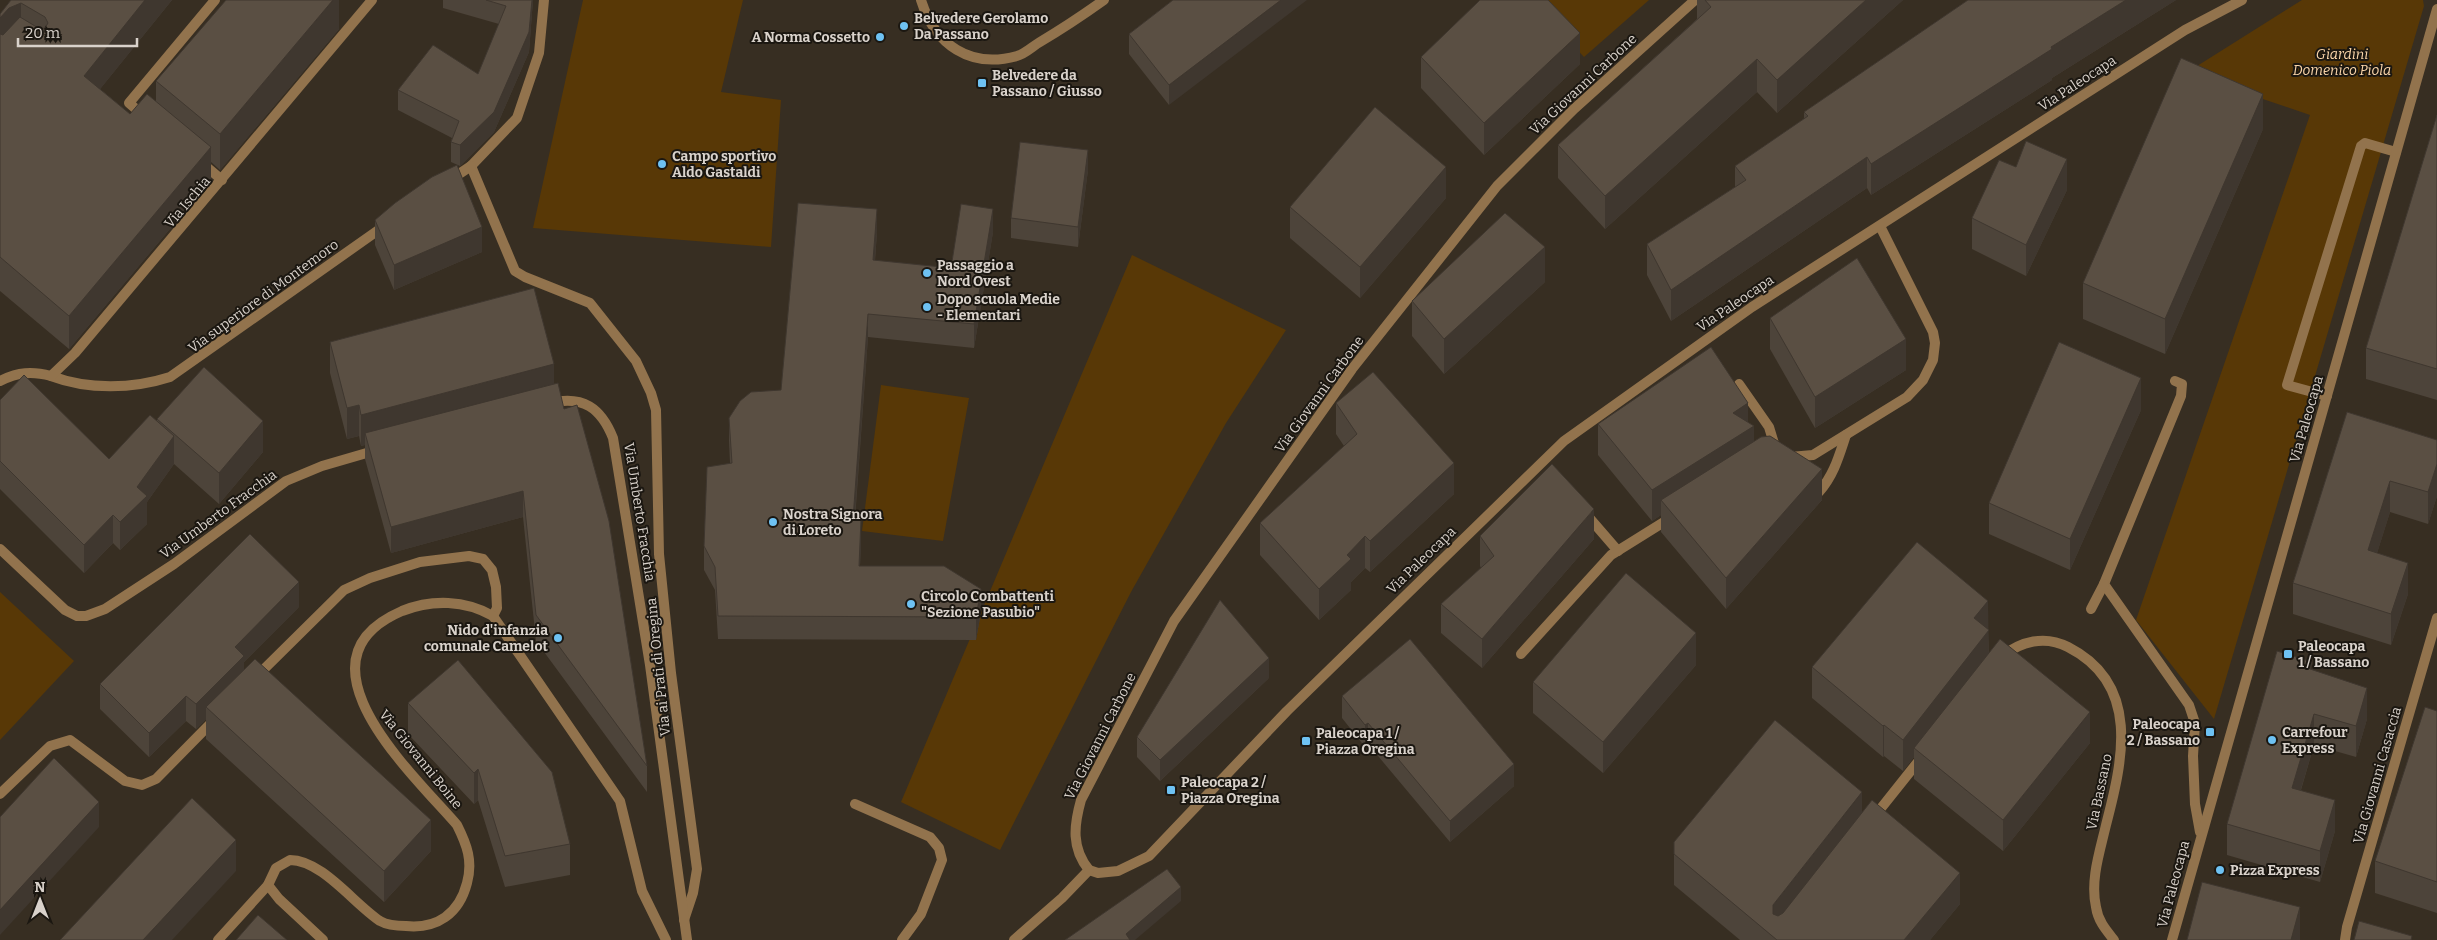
<svg xmlns="http://www.w3.org/2000/svg" width="2437" height="940" font-family="Bitter,serif">
<rect width="100%" height="100%" fill="#372e22"/>
<g fill="#583806">
<polygon points="583,0 743,0 721,92 781,100 771,247 533,228"/>
<polygon points="1531,0 1649,0 1584,57"/>
<polygon points="2302,0 2423,0 2424,6 2214,719 2136,620 2310,115 2186,73"/>
<polygon points="1132,255 1286,330 1226,423 1131,592 1000,850 901,802"/>
<polygon points="881,385 969,398 943,541 862,531"/>
<polygon points="0,592 74,661 0,740"/>
</g>
<g fill="none" stroke-linecap="round" stroke-linejoin="round">
<g stroke="#92734d" stroke-width="10">
<polyline points="144,116 129,103 215,0"/>
<polyline points="202,163 222,180"/>
<polyline points="2327,396 2287,385 2361,146 2365,143 2396,152"/>
<polyline points="855,804 930,837 939,848 942,860 921,914 902,940"/>
</g>
<polyline stroke="#92734d" stroke-width="10" points="544,0 539,53 517,118 471,166 515,271 525,277 590,303 636,361 651,393 656,410 659,554 671,673 697,869 693,893 684,920"/>
<g stroke="#92734d" stroke-width="10">
<path d="M921 0C935 45 970 69 1017 56 1025 54 1033 46 1040 42 1062 29 1083 15 1104 0"/>
<polyline points="450,180 471,166"/>
<path d="M51 376C88 390 133 389 170 377L387 224"/>
<path d="M0 381C18 372 32 371 51 376L75 353 372 0"/>
<polyline points="2175,381 2182,384 2181,396 2104,584 2189,705 2195,723 2193,756 2195,804 2200,832"/>
<polyline points="1739,384 1769,427 1776,450"/>
<path d="M550 403C583 395 601 408 613 438L650 665 687 940"/>
<polyline points="1790,457 1813,455 1907,397 1923,380 1933,360 1935,343 1933,332 1880,226"/>
<path d="M1819 492C1834 475 1839 456 1846 435"/>
<polyline points="1586,514 1618,551"/>
<polyline points="0,549 65,610 77,616 86,616 105,609 174,564 286,481 322,466 377,450"/>
<polyline points="2091,609 2104,584"/>
<polyline points="1521,654 1611,555 1672,517"/>
<path d="M2001 657C2021 641 2045 635 2068 647 2141 684 2123 760 2106 825 2100 851 2090 880 2096 907 2098 921 2106 930 2114 940"/>
<polyline points="256,677 344,590 370,578 420,562 469,556 483,559 492,570 496,587 497,608 493,616"/>
<polyline points="0,794 50,746 70,740 125,781 142,785 156,779 216,718"/>
<polyline points="1874,817 1921,758"/>
<polyline points="1089,870 1098,873 1118,871 1149,856 1287,711 1564,441 1752,307 2185,30 2242,0"/>
<path d="M1089 870C1071 848 1074 825 1081 800L1174 621 1352 369 1497 186 1574 109 1695 0"/>
<polyline points="268,885 279,899 323,940"/>
<path d="M218 940 268 885 276 868 290 860C322 860 354 904 380 921 387 925 398 926 406 926 437 929 459 914 467 883 473 861 467 845 457 825 412 773 288 660 402 611 432 599 465 600 493 616L620 801 642 891 666 940"/>
<polyline points="1014,940 1062,898 1089,870"/>
<polyline points="2172,940 2437,9"/>
<polyline points="2345,940 2347,927 2437,618"/>
</g>
</g>
<g fill="#4d443a">
<polygon points="11,0 172,0 100,89 130,114 156,101 156,81 339,0 339,29 220,170 211,162 211,180 69,349 0,291 0,14"/>
<polygon points="443,0 533,0 529,52 494,132 460,166 451,162 451,142 452,138 398,110 398,90 478,74 499,24 443,8"/>
<polygon points="1173,0 1169,105 1129,54 1129,34"/>
<polygon points="1697,0 1903,0 1777,113 1757,92 1605,229 1558,178 1558,145 1697,19"/>
<polygon points="1968,0 2176,0 2052,78 2052,80 1871,195 1867,188 1671,321 1647,275 1647,244 1735,187 1735,166 1804,119 1804,112"/>
<polygon points="1421,57 1580,64 1484,155 1421,88"/>
<polygon points="2437,115 2437,400 2366,379 2366,348"/>
<polygon points="2263,129 2165,354 2083,319 2083,283"/>
<polygon points="1088,170 1078,247 1011,238 1011,218"/>
<polygon points="2067,190 2026,276 1972,249 1972,218"/>
<polygon points="1446,198 1360,298 1290,238 1290,207"/>
<polygon points="375,220 482,252 394,290 375,245"/>
<polygon points="877,232 875,261 951,268 993,232 974,348 868,337 855,519 861,542 860,566 981,612 976,640 718,639 715,590 704,570 704,546 730,463 729,441 729,418 781,390"/>
<polygon points="1545,282 1444,374 1412,336 1412,301"/>
<polygon points="1770,318 1906,370 1815,428 1770,349"/>
<polygon points="330,342 554,383 647,766 647,792 536,641 523,517 391,553 365,459 365,445 361,446 359,436 347,439 330,373"/>
<polygon points="0,400 109,459 157,422 157,419 263,452 219,504 174,464 147,502 147,524 120,550 113,543 84,573 0,489"/>
<polygon points="1336,403 1454,494 1370,572 1365,568 1351,582 1351,590 1319,620 1260,555 1260,523 1344,446 1336,434"/>
<polygon points="2141,410 2070,570 1989,534 1989,503"/>
<polygon points="2347,412 2437,440 2437,496 2428,524 2390,512 2377,553 2408,594 2391,645 2293,614 2293,583"/>
<polygon points="1748,422 1754,442 1822,500 1726,609 1661,532 1661,515 1652,521 1598,455 1598,424"/>
<polygon points="1480,536 1594,539 1482,668 1441,633 1441,604 1481,568 1480,566"/>
<polygon points="299,607 244,662 244,669 431,851 384,902 206,739 206,719 196,729 186,721 149,757 100,709 100,684"/>
<polygon points="1988,630 1989,653 2090,743 2003,851 1914,779 1914,757 1903,771 1884,756 1883,757 1812,698 1812,667"/>
<polygon points="1696,665 1603,773 1533,713 1533,682"/>
<polygon points="2312,670 2367,719 2356,757 2314,745 2301,790 2335,831 2320,882 2227,855 2227,824"/>
<polygon points="1269,678 1160,781 1137,757 1137,737"/>
<polygon points="1342,696 1514,786 1450,842 1368,744 1365,747 1342,718"/>
<polygon points="408,703 570,844 570,875 505,887 478,800 474,804 408,734"/>
<polygon points="2437,711 2437,913 2375,893 2375,861"/>
<polygon points="1862,814 1960,904 1930,940 1740,940 1674,885 1674,842"/>
</g>
<g fill="#3f372f">
<polygon points="145,0 172,0 84,109 84,76"/>
<polygon points="333,0 339,0 339,29 220,170 220,134"/>
<polygon points="532,0 533,0 529,52 494,132 460,166 460,145"/>
<polygon points="1281,0 1307,0 1169,105 1169,85"/>
<polygon points="1866,0 1903,0 1777,113 1777,80"/>
<polygon points="2126,0 2176,0 2052,78 2052,80 1871,195 1871,164 2051,47"/>
<polygon points="21,3 21,36 0,52 0,18 9,8"/>
<polygon points="1580,33 1580,64 1484,155 1484,123"/>
<polygon points="1757,59 1757,92 1605,229 1605,196"/>
<polygon points="2263,94 2263,129 2165,354 2165,319"/>
<polygon points="211,147 211,180 69,349 69,316"/>
<polygon points="1088,150 1088,170 1078,247 1078,227"/>
<polygon points="1867,157 1867,188 1671,321 1671,290"/>
<polygon points="2067,159 2067,190 2026,276 2026,245"/>
<polygon points="1446,167 1446,198 1360,298 1360,267"/>
<polygon points="877,209 877,232 873,284 873,260"/>
<polygon points="993,209 993,232 974,348 974,324"/>
<polygon points="482,227 482,252 394,290 394,265"/>
<polygon points="1545,247 1545,282 1444,374 1444,339"/>
<polygon points="868,314 868,337 853,542 853,519"/>
<polygon points="1906,339 1906,370 1815,428 1815,397"/>
<polygon points="554,364 554,395 365,433 365,445 361,446 361,415"/>
<polygon points="2141,378 2141,410 2070,570 2070,539"/>
<polygon points="1748,403 1748,430 1754,426 1754,457 1661,500 1661,515 1652,521 1652,490 1733,413"/>
<polygon points="359,405 359,436 347,439 347,408"/>
<polygon points="263,421 263,452 219,504 219,473"/>
<polygon points="174,436 174,464 147,502 147,524 120,550 120,522 137,487"/>
<polygon points="1454,463 1454,494 1370,572 1370,541"/>
<polygon points="2437,464 2437,496 2428,524 2428,492"/>
<polygon points="1822,469 1822,500 1726,609 1726,578"/>
<polygon points="2390,481 2390,512 2368,582 2368,550"/>
<polygon points="523,491 523,517 391,553 391,527"/>
<polygon points="1594,509 1594,539 1482,668 1482,639"/>
<polygon points="113,515 113,543 84,573 84,545"/>
<polygon points="861,519 861,542 859,589 859,566"/>
<polygon points="1365,536 1365,568 1351,582 1351,590 1319,620 1319,589 1347,555"/>
<polygon points="2408,563 2408,594 2391,645 2391,614"/>
<polygon points="299,582 299,607 244,662 244,680 206,707 206,719 196,729 196,704 235,647"/>
<polygon points="981,589 981,612 976,640 976,617"/>
<polygon points="1988,601 1989,662 1914,748 1914,757 1903,771 1903,740 1974,618"/>
<polygon points="1696,633 1696,665 1603,773 1603,742"/>
<polygon points="1269,658 1269,678 1160,781 1160,760"/>
<polygon points="2367,688 2367,719 2356,757 2356,726"/>
<polygon points="186,696 186,721 149,757 149,733"/>
<polygon points="2090,712 2090,743 2003,851 2003,820"/>
<polygon points="2314,714 2314,745 2292,819 2292,788"/>
<polygon points="1368,723 1368,744 1365,747 1365,725"/>
<polygon points="1884,725 1884,756 1883,757 1883,726"/>
<polygon points="1514,764 1514,786 1450,842 1450,821"/>
<polygon points="478,769 478,800 474,804 474,773"/>
<polygon points="1862,792 1862,823 1773,936 1773,905"/>
<polygon points="2335,800 2335,831 2320,882 2320,851"/>
<polygon points="99,802 99,827 0,935 0,910"/>
<polygon points="431,820 431,851 384,902 384,871"/>
<polygon points="236,840 236,871 172,940 143,940"/>
<polygon points="1960,873 1960,904 1930,940 1904,940"/>
<polygon points="1181,887 1181,901 1135,940 1126,940 1126,934"/>
<polygon points="2300,907 2300,940 2291,940"/>
</g>
<g fill="#5a4f43" stroke="#3f372f">
<polygon points="11,0 145,0 84,76 130,114 147,94 211,147 69,316 0,257 0,34 3,35 20,17 40,29 45,28 48,23 45,17 21,3 9,8 0,18 0,14"/>
<polygon points="226,0 333,0 220,134 156,81"/>
<polygon points="486,0 532,0 529,32 494,112 460,145 451,142 459,121 398,90 433,45 478,74 506,6"/>
<polygon points="1173,0 1281,0 1169,85 1129,34"/>
<polygon points="1480,0 1548,0 1580,33 1484,123 1421,57"/>
<polygon points="1705,0 1866,0 1777,80 1757,59 1605,196 1558,145 1711,7"/>
<polygon points="1968,0 2126,0 2051,47 2052,49 1871,164 1867,157 1671,290 1647,244 1746,180 1735,166 1808,116 1804,112"/>
<polygon points="2181,58 2263,94 2165,319 2083,283"/>
<polygon points="1375,107 1446,167 1360,267 1290,207"/>
<polygon points="2437,115 2437,369 2366,348"/>
<polygon points="2026,141 2067,159 2026,245 1972,218 1999,160 2016,167"/>
<polygon points="1020,142 1088,150 1078,227 1011,218"/>
<polygon points="457,165 482,227 394,265 375,220 395,203 432,177"/>
<polygon points="798,203 877,209 873,260 951,268 961,204 993,209 974,324 868,314 853,519 861,519 859,566 944,566 981,589 976,617 718,616 715,567 704,546 707,467 732,463 729,418 740,401 751,392 781,390"/>
<polygon points="1505,213 1545,247 1444,339 1412,301"/>
<polygon points="1857,258 1906,339 1815,397 1770,318"/>
<polygon points="534,288 554,364 361,415 359,405 347,408 330,342"/>
<polygon points="2059,342 2141,378 2070,539 1989,503"/>
<polygon points="1711,347 1748,403 1733,413 1754,426 1652,490 1598,424"/>
<polygon points="204,367 263,421 219,473 157,419"/>
<polygon points="1373,372 1454,463 1370,541 1365,536 1347,555 1351,559 1319,589 1260,523 1357,434 1336,403"/>
<polygon points="24,375 109,459 150,415 174,436 137,487 147,496 120,522 113,515 84,545 0,461 0,400"/>
<polygon points="558,383 564,409 577,405 609,521 647,766 536,615 523,491 391,527 365,433"/>
<polygon points="2347,412 2437,440 2437,464 2428,492 2390,481 2368,550 2408,563 2391,614 2293,583"/>
<polygon points="1770,436 1822,469 1726,578 1661,500 1761,437"/>
<polygon points="1552,464 1594,509 1482,639 1441,604 1494,556 1480,536"/>
<polygon points="250,534 299,582 235,647 244,656 196,704 186,696 149,733 100,684"/>
<polygon points="1917,542 1988,601 1974,618 1989,630 1903,740 1884,725 1883,726 1812,667"/>
<polygon points="1626,573 1696,633 1603,742 1533,682"/>
<polygon points="1220,600 1269,658 1160,760 1137,737"/>
<polygon points="1410,639 1514,764 1450,821 1368,723 1365,725 1342,696"/>
<polygon points="2000,639 2090,712 2003,820 1914,748"/>
<polygon points="2277,651 2312,662 2310,669 2367,688 2356,726 2314,714 2292,788 2335,800 2320,851 2227,824"/>
<polygon points="255,659 431,820 384,871 206,707"/>
<polygon points="458,660 552,772 570,844 505,856 478,769 474,773 408,703"/>
<polygon points="2425,707 2437,711 2437,882 2375,861"/>
<polygon points="1775,720 1862,792 1773,905 1773,914 1778,916 1783,913 1872,800 1960,873 1904,940 1777,940 1674,854 1674,842"/>
<polygon points="54,758 99,802 0,910 0,817"/>
<polygon points="192,798 236,840 143,940 60,940"/>
<polygon points="1167,869 1181,887 1126,934 1130,940 1065,940"/>
<polygon points="2202,882 2300,907 2291,940 2187,940"/>
<polygon points="258,915 287,940 236,940"/>
<polygon points="2359,921 2412,936 2411,940 2354,940"/>
</g>
<g fill="#6ec2f3" stroke="#1b1711" stroke-width="2">
<circle cx="904" cy="26" r="5"/>
<circle cx="880" cy="37" r="5"/>
<rect x="977" y="78" width="10" height="10" rx="2.5"/>
<circle cx="662" cy="164" r="5"/>
<circle cx="927" cy="273" r="5"/>
<circle cx="927" cy="307" r="5"/>
<circle cx="773" cy="522" r="5"/>
<circle cx="911" cy="604" r="5"/>
<circle cx="558" cy="638" r="5"/>
<rect x="2283" y="649" width="10" height="10" rx="2.5"/>
<rect x="2205" y="727" width="10" height="10" rx="2.5"/>
<circle cx="2272" cy="740" r="5"/>
<rect x="1301" y="736" width="10" height="10" rx="2.5"/>
<rect x="1166" y="785" width="10" height="10" rx="2.5"/>
<circle cx="2220" cy="870" r="5"/>
</g>
<g text-anchor="middle" stroke-width="4" stroke-linejoin="round" paint-order="stroke">
<g font-size="14" font-weight="bold" fill="#d9d2cb" stroke="#1b1711" text-anchor="start">
<text x="914" y="23">Belvedere Gerolamo<tspan x="914" dy="16">Da Passano</tspan></text>
<text x="870" y="42" text-anchor="end">A Norma Cossetto</text>
<text x="992" y="80">Belvedere da<tspan x="992" dy="16">Passano / Giusso</tspan></text>
<text x="672" y="161">Campo sportivo<tspan x="672" dy="16">Aldo Gastaldi</tspan></text>
<text x="937" y="270">Passaggio a<tspan x="937" dy="16">Nord Ovest</tspan></text>
<text x="937" y="304">Dopo scuola Medie<tspan x="937" dy="16">- Elementari</tspan></text>
<text x="783" y="519">Nostra Signora<tspan x="783" dy="16">di Loreto</tspan></text>
<text x="921" y="601">Circolo Combattenti<tspan x="921" dy="16">"Sezione Pasubio"</tspan></text>
<text x="548" y="635" text-anchor="end">Nido d'infanzia<tspan x="548" dy="16">comunale Camelot</tspan></text>
<text x="2298" y="651">Paleocapa<tspan x="2298" dy="16">1 / Bassano</tspan></text>
<text x="2200" y="729" text-anchor="end">Paleocapa<tspan x="2200" dy="16">2 / Bassano</tspan></text>
<text x="2282" y="737">Carrefour<tspan x="2282" dy="16">Express</tspan></text>
<text x="1316" y="738">Paleocapa 1 /<tspan x="1316" dy="16">Piazza Oregina</tspan></text>
<text x="1181" y="787">Paleocapa 2 /<tspan x="1181" dy="16">Piazza Oregina</tspan></text>
<text x="2230" y="875">Pizza Express</text>
</g>
<g font-size="14" font-style="italic" fill="#fbd6aa" stroke="#1b1711">
<text x="2342" y="59">Giardini<tspan x="2342" dy="16">Domenico Piola</tspan></text>
</g>
<g font-size="14" fill="#d9d2cb" stroke="#1b1711">
<text transform="translate(2077 83) rotate(-33)" y="5">Via Paleocapa</text>
<text transform="translate(1583 84) rotate(-43)" y="5">Via Giovanni Carbone</text>
<text transform="translate(187 202) rotate(-50)" y="5">Via Ischia</text>
<text transform="translate(263 296) rotate(-36)" y="5">Via superiore di Montemoro</text>
<text transform="translate(1735 303) rotate(-34)" y="5">Via Paleocapa</text>
<text transform="translate(1319 394) rotate(-54)" y="5">Via Giovanni Carbone</text>
<text transform="translate(2306 419) rotate(-74)" y="5">Via Paleocapa</text>
<text transform="translate(640 512) rotate(81)" y="5">Via Umberto Fracchia</text>
<text transform="translate(218 514) rotate(-36)" y="5">Via Umberto Fracchia</text>
<text transform="translate(1421 560) rotate(-44)" y="5">Via Paleocapa</text>
<text transform="translate(658 667) rotate(-96)" y="5">Via ai Prati di Oregina</text>
<text transform="translate(1100 736) rotate(-63)" y="5">Via Giovanni Carbone</text>
<text transform="translate(421 759) rotate(51)" y="5">Via Giovanni Boine</text>
<text transform="translate(2377 775) rotate(-74)" y="5">Via Giovanni Casaccia</text>
<text transform="translate(2099 792) rotate(-78)" y="5">Via Bassano</text>
<text transform="translate(2173 884) rotate(-75)" y="5">Via Paleocapa</text>
</g>
</g>
<g transform="translate(40 900)" stroke="#1b1711" stroke-width="4" paint-order="stroke">
<path d="M0-4L9 19L0 12L-9 19Z" fill="#d9d2cb"/>
<text y="-8" font-size="14" font-weight="bold" text-anchor="middle" fill="#d9d2cb">N</text>
</g>
<path d="M18 38v8h119v-8" fill="none" stroke="#d9d2cb" stroke-width="2.5"/>
<text x="25" y="38" font-size="15" fill="#d9d2cb" stroke="#1b1711" stroke-width="4" paint-order="stroke">20 m</text>
</svg>
